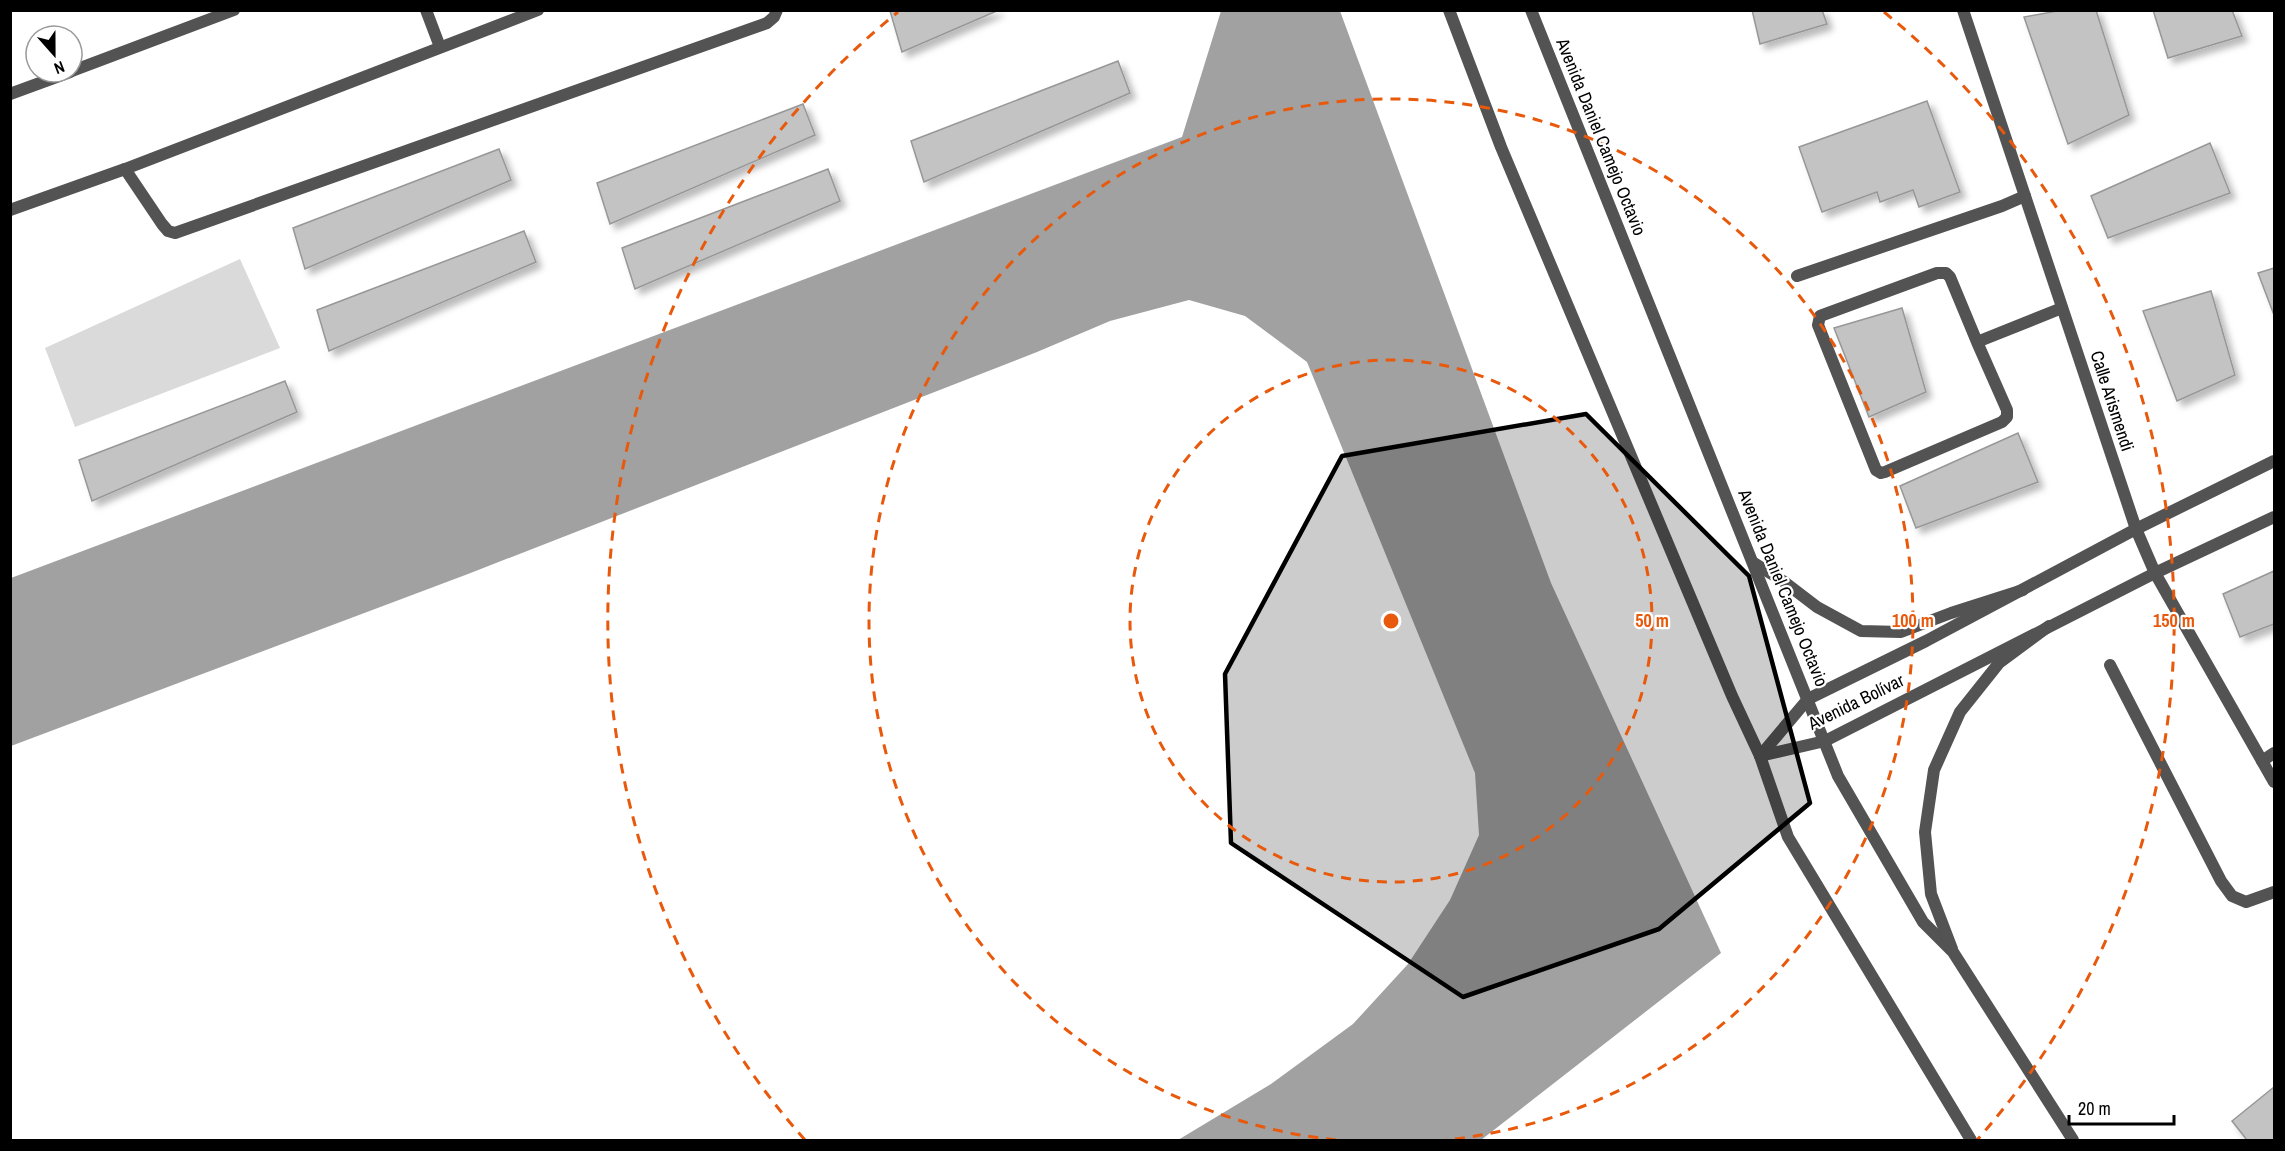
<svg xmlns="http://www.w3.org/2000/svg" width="2285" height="1151" font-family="'Archivo Narrow',sans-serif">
<defs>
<filter id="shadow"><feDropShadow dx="5.5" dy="5.5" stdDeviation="3" flood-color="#0004"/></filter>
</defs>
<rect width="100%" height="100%" fill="#fff"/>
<polygon fill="#dadada" points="240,259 280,348 75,427 45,348"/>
<polygon fill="#a1a1a1" points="1221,11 1340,11 1551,583 1721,953 1481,1140 1178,1140 1271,1084 1353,1024 1408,964 1450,900 1479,835 1475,773 1307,362 1245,316 1189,300 1110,321 1037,352 468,574 11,746 11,578 1182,137"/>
<g fill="#c3c3c3" stroke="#979797" stroke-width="1.5" filter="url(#shadow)">
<polygon points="892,10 999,10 902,52 890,11"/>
<polygon points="1752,10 1822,10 1827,24 1760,44"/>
<polygon points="2063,10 2096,10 2129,115 2068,144 2024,17"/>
<polygon points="2153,10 2232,10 2242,36 2168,58"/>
<polygon points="1118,61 1130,93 924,182 911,141"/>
<polygon points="1927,101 1960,192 1919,207 1913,190 1880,202 1877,192 1822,212 1799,147"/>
<polygon points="803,104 815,135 610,224 597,183"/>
<polygon points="2210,143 2230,193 2108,238 2091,196"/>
<polygon points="499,149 511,180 305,269 293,228"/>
<polygon points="828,169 840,201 635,289 622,248"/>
<polygon points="524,231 536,262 329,351 317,310"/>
<polygon points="2274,268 2274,315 2258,273"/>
<polygon points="2211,291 2235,375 2177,401 2143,311"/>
<polygon points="1902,308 1926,392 1869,417 1834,328"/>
<polygon points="285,381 297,412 92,501 79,460"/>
<polygon points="2018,433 2038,482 1916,528 1900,486"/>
<polygon points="2274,571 2274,624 2240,637 2223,594"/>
<polygon points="2274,1087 2274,1140 2247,1140 2232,1121"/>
</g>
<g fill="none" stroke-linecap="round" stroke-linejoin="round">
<g stroke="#535353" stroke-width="12">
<polyline points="426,10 440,47"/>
<polyline points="72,71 234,10"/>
<polyline points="10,94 70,72"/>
<polyline points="125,169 162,224 168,231 175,233 767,23 774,17 777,10"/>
<polyline points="10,210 125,169 538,10"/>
<polyline points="1797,276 2002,206 2025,196"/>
<polyline points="1977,342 2007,410 2007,417 2002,422 1885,472 1881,473 1876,470 1818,325 1820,316 1937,273 1946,273 1950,277 1977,342 2062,308"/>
<polyline points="2110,665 2221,881 2232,896 2246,902 2274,892"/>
<polyline points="2262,761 2274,753"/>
</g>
<g stroke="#535353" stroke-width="12">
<polyline points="1963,10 2136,529 2155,573 2274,782"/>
<polyline points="1760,756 1808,699 1926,641 2136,529 2274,461"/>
<polyline points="1760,756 1825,741 2155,573 2274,517"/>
</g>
<g stroke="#535353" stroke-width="12">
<polyline points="1449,10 1501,147 1732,696 1760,756 1788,837 1971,1140"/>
<polyline points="1531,10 1838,776 1923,922 1953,952 2073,1140"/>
<polyline points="1754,563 1783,581 1817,607 1861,631 1901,632 1951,613 2023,590"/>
<polyline points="1952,949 1931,894 1925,832 1934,770 1960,712 1999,663 2049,626"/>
</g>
</g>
<path fill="#000" fill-opacity="0.2" stroke="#000" stroke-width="4.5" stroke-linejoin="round" d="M1586 414 1749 576 1810 803 1659 929 1463 997 1231 843 1225 674 1342 456Z"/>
<g fill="none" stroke="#e8590c" stroke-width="3" stroke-dasharray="10 8">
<circle cx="1391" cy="621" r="261"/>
<path d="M1336 1140A522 522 0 1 1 1446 1140"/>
<path d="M805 1140A783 783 0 0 1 898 12M1884 12A783 783 0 0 1 1977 1140"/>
</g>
<g text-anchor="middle" stroke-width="4.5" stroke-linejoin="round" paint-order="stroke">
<g font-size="18" fill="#000" stroke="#fff">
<text transform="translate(1601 137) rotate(68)" y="6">Avenida Daniel Camejo Octavio</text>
<text transform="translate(2112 401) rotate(72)" y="6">Calle Arismendi</text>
<text transform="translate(1783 588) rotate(68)" y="6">Avenida Daniel Camejo Octavio</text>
<text transform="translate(1856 702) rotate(-26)" y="6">Avenida Bolívar</text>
</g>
</g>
<circle cx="1391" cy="621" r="9" fill="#e8590c" stroke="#fff" stroke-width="3"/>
<g font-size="18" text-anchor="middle" font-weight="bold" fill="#e8590c" stroke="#fff" stroke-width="4.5" stroke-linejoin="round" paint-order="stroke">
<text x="1652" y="627">50 m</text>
<text x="1913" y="627">100 m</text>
<text x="2174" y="627">150 m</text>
</g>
<rect width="2285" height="1151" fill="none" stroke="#000000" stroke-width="24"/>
<g transform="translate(54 54) rotate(159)"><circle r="28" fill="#ffffff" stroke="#999999" stroke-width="1.5"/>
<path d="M0-4.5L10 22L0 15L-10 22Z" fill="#000000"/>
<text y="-9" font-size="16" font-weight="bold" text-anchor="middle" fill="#000000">N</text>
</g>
<path d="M2069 1115v9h105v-9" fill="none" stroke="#000000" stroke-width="3"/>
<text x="2078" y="1115" font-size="18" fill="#000000" stroke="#ffffff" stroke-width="4.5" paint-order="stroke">20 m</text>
</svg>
